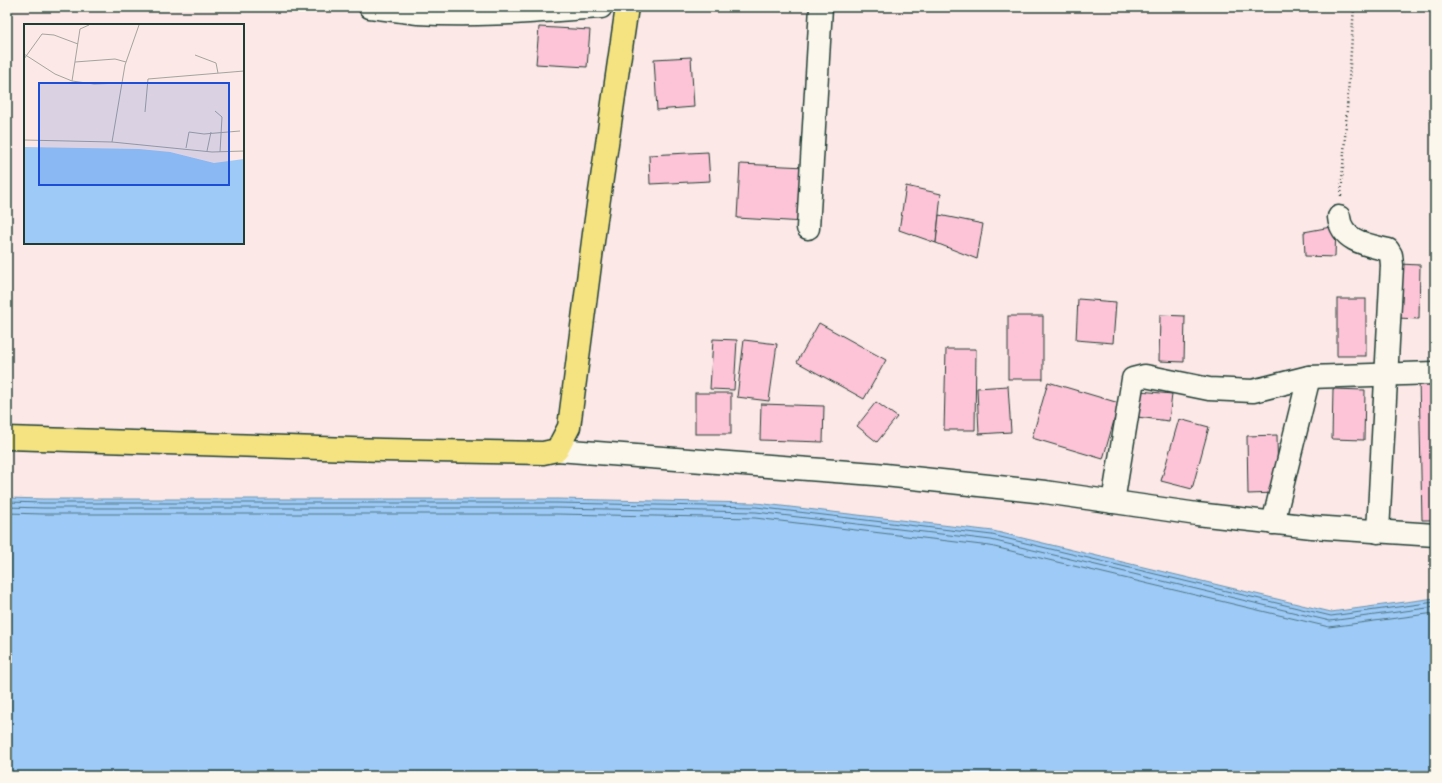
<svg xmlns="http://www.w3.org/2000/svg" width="1442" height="783" font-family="'Patrick Hand',sans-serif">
<rect width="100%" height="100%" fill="#fce8e6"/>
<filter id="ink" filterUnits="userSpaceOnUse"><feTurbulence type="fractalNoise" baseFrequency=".025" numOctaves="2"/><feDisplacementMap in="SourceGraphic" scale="8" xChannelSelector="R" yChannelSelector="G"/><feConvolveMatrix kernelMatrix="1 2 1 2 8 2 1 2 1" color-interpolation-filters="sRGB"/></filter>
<g filter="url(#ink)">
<polygon fill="#9dcaf7" stroke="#6b92a9" points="7,498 43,499 557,499 756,503 993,531 1331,612 1435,598 1435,776 7,776"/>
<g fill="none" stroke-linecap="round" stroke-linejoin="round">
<g stroke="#517582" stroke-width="1">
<polyline points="7,502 43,503 557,503 756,507 992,535 1331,616 1435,602"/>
<polyline points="7,507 43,508 557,508 756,512 991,540 1330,621 1435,607"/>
<polyline points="7,513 43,514 557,514 755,518 990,546 1329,627 1435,613"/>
</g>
</g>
<g fill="#fdc4d7" stroke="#1f3d34">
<polygon points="539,27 590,30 587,67 536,64"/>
<polygon points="691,57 694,107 657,110 654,59"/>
<polygon points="708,152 710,181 650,184 649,155"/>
<polygon points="740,164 806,167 804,222 737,218"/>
<polygon points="906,186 941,194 936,243 899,230"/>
<polygon points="939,215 983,224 977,259 936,243"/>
<polygon points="1336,226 1335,257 1305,256 1304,232"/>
<polygon points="1399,264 1420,265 1419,319 1397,318"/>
<polygon points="1078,299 1116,302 1113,343 1076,340"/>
<rect x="1337" y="299" width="29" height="57"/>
<polygon points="1160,315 1185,316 1184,362 1159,361"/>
<rect x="1008" y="316" width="35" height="63"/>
<polygon points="819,323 886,360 864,399 797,362"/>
<polygon points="713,339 737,340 734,390 710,389"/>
<polygon points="744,340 777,344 769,401 737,397"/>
<polygon points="946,349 976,349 975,430 944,430"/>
<polygon points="1419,379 1435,379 1435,520 1422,520"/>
<polygon points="1048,382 1119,403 1103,459 1032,438"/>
<polygon points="1008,386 1011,432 979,434 977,388"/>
<polygon points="1333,389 1365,390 1364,440 1332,439"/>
<polygon points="1140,391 1172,394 1169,421 1137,417"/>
<rect x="695" y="393" width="36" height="41"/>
<polygon points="876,402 897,417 877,442 857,426"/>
<polygon points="761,404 824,406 823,442 760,440"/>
<polygon points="1179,419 1209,427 1192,489 1161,481"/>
<polygon points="1277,435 1278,493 1248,494 1247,436"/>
</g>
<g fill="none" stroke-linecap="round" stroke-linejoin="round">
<defs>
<g id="minor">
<path d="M370 7C386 9 402 11 418 13 479 17 541 11 601 7"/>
<path d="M1339 217C1341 241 1368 245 1388 250L1391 255 1392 265 1378 532"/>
<polyline points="808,228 821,7"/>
<polyline points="557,450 875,474 1045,492 1197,514 1312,527 1435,535"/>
<polyline points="1113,502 1133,379 1145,376 1209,389 1253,391 1309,377 1435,373"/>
<polyline points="1273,523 1309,377"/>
</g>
<polyline id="major" points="7,438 383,450 543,453 557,450 569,427 595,226 627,7"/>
</defs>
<use href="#minor" stroke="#1f3d34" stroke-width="25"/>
<use href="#major" stroke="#1f3d34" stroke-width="25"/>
<polyline stroke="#1f3d34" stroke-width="2.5" stroke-dasharray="1 3" stroke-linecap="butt" points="1341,196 1354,7"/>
<use href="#minor" stroke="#fbf7ec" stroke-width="22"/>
<use href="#major" stroke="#f5e382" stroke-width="22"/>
</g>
</g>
<g transform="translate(24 24)">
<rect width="220" height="220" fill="#fce8e6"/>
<path d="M0 123 115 125 146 128 190 139 220 135V219H0Z" fill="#9dcaf7"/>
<path fill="none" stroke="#a4a49f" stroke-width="1" d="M0 30 31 50 48 57 70 60 98 59M171 31 192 39 194 49M0 35 18 10 30 11 54 20M51 38 91 35 102 38M48 57 56 5 65 1M191 87 198 93 196 128M121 88 124 55 220 47M0 116 88 118 101 41 115 1M88 118 188 128 220 127M162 124 165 108 180 110 216 107M183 127 187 108"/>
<path fill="#1d4ed8" fill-opacity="0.15" stroke="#1d4ed8" stroke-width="2" d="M15 59H205V161H15Z"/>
<rect width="220" height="220" fill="none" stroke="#1f3d34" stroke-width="2"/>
</g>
<rect width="1442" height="783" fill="none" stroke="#fbf7ec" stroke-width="24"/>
<rect x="12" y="12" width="1418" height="759" fill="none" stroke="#1f3d34" stroke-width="1.5" filter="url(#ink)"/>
</svg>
